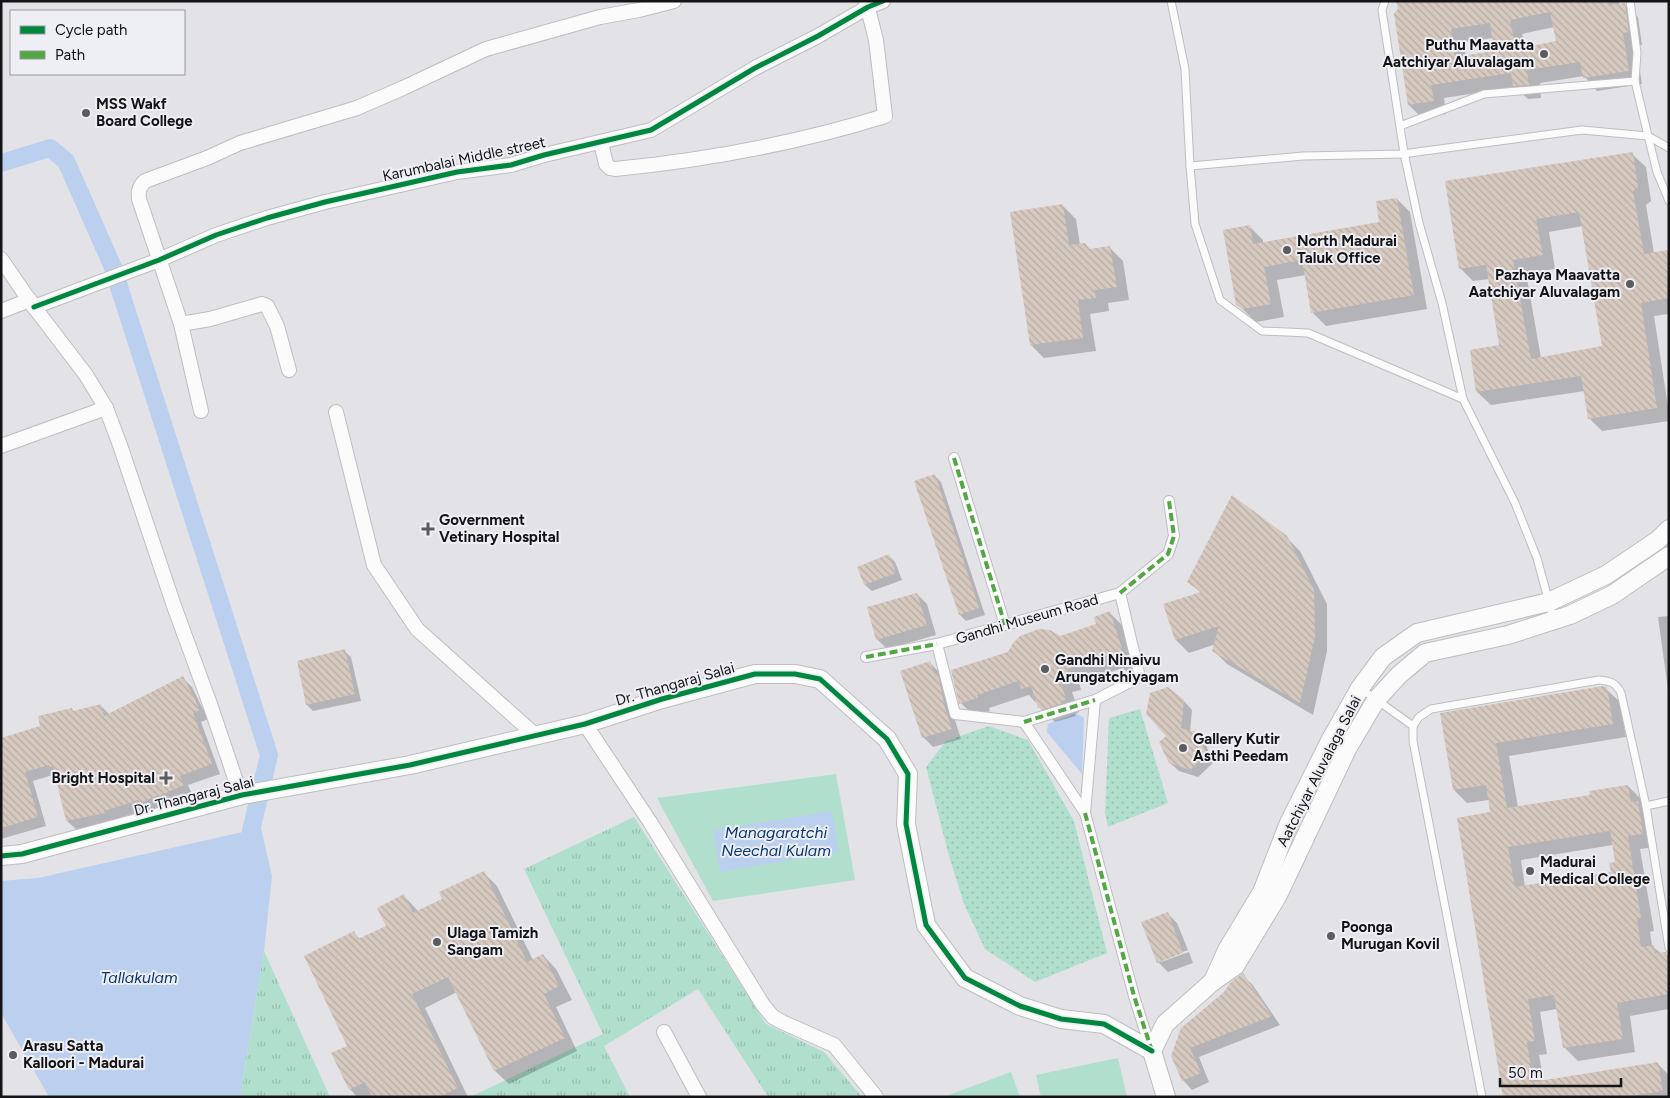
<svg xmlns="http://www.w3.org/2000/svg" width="1670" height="1098" font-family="Figtree,sans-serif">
<defs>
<pattern id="grass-tufts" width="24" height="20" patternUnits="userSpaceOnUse" patternTransform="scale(1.25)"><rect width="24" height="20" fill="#b0e0cd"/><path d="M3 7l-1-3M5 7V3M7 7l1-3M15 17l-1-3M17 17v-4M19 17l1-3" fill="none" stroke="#96bfaf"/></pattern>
<pattern id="park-dots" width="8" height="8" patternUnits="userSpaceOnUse" patternTransform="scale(1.25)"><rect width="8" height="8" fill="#b0e0cd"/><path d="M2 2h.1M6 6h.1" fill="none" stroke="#96bfaf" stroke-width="1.8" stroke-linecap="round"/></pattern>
<pattern id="building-back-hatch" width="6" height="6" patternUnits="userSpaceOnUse" patternTransform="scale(1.25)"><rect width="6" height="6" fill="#d6c9bf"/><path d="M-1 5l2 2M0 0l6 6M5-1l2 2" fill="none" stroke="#b7aca3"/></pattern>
</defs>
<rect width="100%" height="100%" fill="#e2e2e7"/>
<g fill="url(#grass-tufts)">
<polygon points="634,817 766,1024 824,1052 862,1097 768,1097 698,989 604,1046 630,1097 470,1097 603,1034 524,869"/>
<polygon points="264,951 330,1097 241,1097 243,1076"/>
</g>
<g fill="url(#park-dots)">
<polygon points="1140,709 1168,803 1108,827 1105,813 1109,718"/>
<polygon points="989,726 1028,740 1074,821 1107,953 1035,982 985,949 964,904 949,856 926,767 946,741"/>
</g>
<g fill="#b0e0cd">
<polygon points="836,774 855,880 713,901 657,798"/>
<polygon points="1118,1058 1127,1097 1041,1097 1036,1075"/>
<polygon points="1011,1072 1020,1097 943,1097"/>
</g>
<g fill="#bbd0ef">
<polygon points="1076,713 1084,718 1082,774 1047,732 1048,724"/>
<polygon points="832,811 839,852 720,872 713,830"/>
<polygon points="261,828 272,876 264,951 243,1076 241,1097 49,1097 1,1013 1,881 38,878"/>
</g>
<g fill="#0003" fill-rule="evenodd">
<path d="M1398 1H1619V5L1624 4 1638 17 1642 45 1636 46 1642 84 1597 91 1584 76 1540 83 1541 98 1528 99 1515 87 1444 98 1446 114 1422 118 1409 105ZM1554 27 1557 42 1526 48 1522 34ZM1493 38 1495 52 1466 57 1464 42Z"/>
<path d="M1632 154 1646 167 1651 201 1646 205 1654 253 1667 251 1669 253V314L1654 316 1669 413V421L1602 431 1589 418 1585 391 1491 405 1477 392 1500 346 1490 279 1473 281 1460 268ZM1583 226 1604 347 1541 358 1526 273 1555 269 1549 232Z"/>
<polygon points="1397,199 1410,212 1427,309 1326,326 1312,312 1306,275 1277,280 1284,317 1256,322 1237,304 1249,226 1263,240 1263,243 1381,223"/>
<polygon points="1062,205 1076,219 1080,245 1085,244 1091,250 1110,248 1123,261 1129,300 1108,303 1109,311 1090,314 1096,351 1044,358 1031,345"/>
<polygon points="935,476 941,482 985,615 966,621 960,615"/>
<polygon points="1286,537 1300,551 1327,604 1327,651 1313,715 1227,664 1214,651 1216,644 1189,653 1176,640 1165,605 1201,593 1189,581"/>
<polygon points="889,556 895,562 902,580 872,591 865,585 859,567"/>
<polygon points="917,594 927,604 936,635 887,649 877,639"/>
<polygon points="1110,613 1123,626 1136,668 1126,671 1123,668 1079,682 1081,690 1072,692 1079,712 1075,714 1076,716 1055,722 1040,708 1037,701 1035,702 1029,695 989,708 990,711 974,716 961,703 1060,637 1098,625"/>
<polygon points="1669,616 1669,697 1658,617"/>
<polygon points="344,651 351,657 361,701 313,711 307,705"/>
<polygon points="930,663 940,673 961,739 933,747 923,737"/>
<polygon points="183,678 192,687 208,719 201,722 220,774 188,785 192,794 169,804 168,803 150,811 148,809 113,820 113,822 77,830 67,821 56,774 33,781 46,826 1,839 1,739 42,727 72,710 74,712 101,706 109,714"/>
<path d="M1605 688 1619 701 1626 737 1509 756 1518 807 1591 796 1628 786 1641 799 1642 807 1651 816 1656 847 1640 849 1654 931 1650 932 1652 946 1662 954H1666L1669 957V1009L1630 1016 1635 1052 1578 1061 1565 1048 1557 1009 1540 1012 1547 1054 1539 1055 1544 1082 1658 1064 1669 1075V1097H1505L1492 813 1489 800 1467 803 1454 790 1442 714ZM1613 845 1616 863 1612 873 1525 887 1521 860Z"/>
<polygon points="1184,701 1192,710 1190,732 1197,734 1205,742 1213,763 1198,777 1179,771 1170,763 1167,736"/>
<polygon points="483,872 497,886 533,960 543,955 556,969 572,1000 556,1007 577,1051 509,1084 495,1071 457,992 425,1008 468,1097 357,1097 350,1089 349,1046 354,933 360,939 387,926 404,896 418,911 443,899"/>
<polygon points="1167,913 1177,923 1188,950 1161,960 1161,962 1189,952 1193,963 1168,972 1158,962"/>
<polygon points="1242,975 1252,984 1280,1025 1199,1057 1209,1082 1192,1090 1183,1080 1172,1056"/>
</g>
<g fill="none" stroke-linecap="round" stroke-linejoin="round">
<polyline stroke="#bbd0ef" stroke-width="18" points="1,163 50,148 66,161 112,265 269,755 251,831 250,853"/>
</g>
<g fill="url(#building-back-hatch)" fill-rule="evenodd">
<path d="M1396 1H1608L1609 5 1625 3 1629 32 1623 33 1629 71 1583 78 1580 62 1527 70 1529 85 1513 86 1511 73 1431 85 1434 101 1408 105 1394 14 1398 9ZM1550 12 1556 41 1516 49 1510 20ZM1490 23 1494 51 1455 57 1451 29Z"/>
<path d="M1633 152 1638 187 1633 191 1644 254 1667 250 1669 259V298L1641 303 1657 408 1588 419 1581 376 1476 392 1470 350 1499 345 1486 265 1459 269 1445 181ZM1579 212 1602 346 1531 359 1513 260 1543 255 1536 219Z"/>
<polygon points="1397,198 1414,295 1311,313 1302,260 1264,267 1271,304 1242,309 1236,305 1223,230 1250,225 1253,244 1379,222 1376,201"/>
<polygon points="1063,204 1069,245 1085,243 1089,249 1110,246 1117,287 1095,290 1096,298 1078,300 1083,338 1030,345 1010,212"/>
<polygon points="935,474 979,608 959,615 914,481"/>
<polygon points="1232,495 1287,536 1314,590 1315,637 1300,703 1212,651 1219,626 1175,640 1163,604 1201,592 1187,582"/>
<polygon points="889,554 896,573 864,585 857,567"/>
<polygon points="917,593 927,625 876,640 867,607"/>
<polygon points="1110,611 1124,655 1112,659 1109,656 1067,669 1069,677 1060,679 1066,699 1063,701 1063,703 1041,710 1040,708 1038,708 1031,686 1021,689 1019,681 977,695 978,698 959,704 951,670 1008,652 1013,643 1020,636 1039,629 1050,630 1060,636 1096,624 1094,617"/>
<polygon points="345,649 355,694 306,705 297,661"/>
<polygon points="930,661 935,674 938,674 945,708 952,729 922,738 900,671"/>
<polygon points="183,676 200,710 193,713 212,764 180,776 184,785 159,796 158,795 140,803 139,800 104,811 105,813 66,821 53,766 50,767 49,765 25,772 38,817 1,828 1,738 40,726 38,716 72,708 73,711 101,704 104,716"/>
<path d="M1603 686 1607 687 1613 724 1496 743 1507 808 1590 795 1589 791 1628 785 1631 802 1638 801 1643 834 1628 836 1641 918H1637L1641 947 1654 945 1655 953 1666 952 1669 967V994L1617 1003 1623 1039 1563 1048 1554 995 1528 999 1535 1041 1527 1042 1533 1082 1658 1062 1663 1091 1624 1097H1503L1457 818 1490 812 1486 785 1453 790 1440 713ZM1610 831 1615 862 1609 863 1611 872 1515 887 1508 847Z"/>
<polygon points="1168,687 1184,700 1181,728 1197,732 1206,754 1190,770 1169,763 1159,742 1166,736 1146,714 1150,693"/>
<polygon points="484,871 527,962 543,954 559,986 544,994 565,1038 494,1071 448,977 412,994 458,1088 439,1097 372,1097 365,1082 349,1090 331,1053 347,1046 304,956 354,931 358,939 386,926 377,908 404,894 413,913 442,899 439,892"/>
<polygon points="1168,912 1183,953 1157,963 1141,922"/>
<polygon points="1243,973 1272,1016 1190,1048 1201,1073 1182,1081 1171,1056 1181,1028 1223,993 1230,983"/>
</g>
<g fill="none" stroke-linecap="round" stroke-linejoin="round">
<defs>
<g id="service">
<polyline points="1171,1 1185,69 1190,166 1303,156 1402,154 1582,130 1648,136 1657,172 1669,201"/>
<polyline points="1385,1 1382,10 1404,153 1419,223 1442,303 1463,399 1515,503 1537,558 1554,621"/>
<polyline points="1635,81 1648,136 1669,148"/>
<polyline points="1400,126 1484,94 1635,81 1637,53 1630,1"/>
<polyline points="1190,166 1195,224 1220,300 1262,331 1308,333 1463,399"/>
<polyline points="1360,688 1413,726 1413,741 1482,1097"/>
<path d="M1413 726 1419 717 1431 709 1599 680C1611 681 1616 683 1621 693L1646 806 1669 948"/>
<polyline points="1646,806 1669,801"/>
</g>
<g id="pedestrian">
<polyline points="954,458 1005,625"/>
<polyline points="1120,593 1168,554 1174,536 1169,501"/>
<polyline points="866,657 937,644"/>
<polyline points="1024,722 1095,700 1140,677 1120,593 937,644 955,714 1024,722 1085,813 1095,700"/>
<polyline points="1085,813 1134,996 1151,1050"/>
</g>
<g id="minor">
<path d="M601 143 606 164 610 168 615 169C706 160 798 143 885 116L876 40 866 1"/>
<polyline points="1,259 34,307 86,375 106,408 120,445 174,606 211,707 241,796"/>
<polyline points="34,307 159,260 216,235 267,218 325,202 457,172 511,165 544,155 651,130 755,68 818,36 868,7 883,1"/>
<polyline points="1,311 30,300"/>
<polyline points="181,324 201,411"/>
<path d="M289 370 277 326 267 306 262 304 210 319 181 324 139 199C138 191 139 187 145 181L207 158 240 143 357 108 403 88 486 49 600 17 639 10 674 1"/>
<polyline points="336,412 374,565 417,629 535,735"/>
<polyline points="1,446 106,408"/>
<polyline points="585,724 650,822 763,1005 773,1017 784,1023 834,1045 876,1097"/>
<polyline points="664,1032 699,1097"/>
</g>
<g id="tertiary">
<polyline points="1,856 22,854 242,795 410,765 585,724 662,699 755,674 795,674 820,679 887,739 908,774 906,824 926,925 965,978 1020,1006 1061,1019 1104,1024 1152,1051"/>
<polyline points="1213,981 1227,950 1262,892 1289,823 1330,741 1360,688 1383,657 1417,633 1549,602 1606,575 1658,540 1669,529"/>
<polyline points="1152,1051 1165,1024 1211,983 1235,966 1278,895 1347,749 1376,700 1399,675 1425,653 1508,635 1570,615 1612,595 1669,556"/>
<polyline points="1152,1051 1166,1097"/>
</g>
</defs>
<use href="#service" stroke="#bebec2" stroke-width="9"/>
<use href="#pedestrian" stroke="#bebec2" stroke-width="12"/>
<use href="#minor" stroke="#bebec2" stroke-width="16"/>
<use href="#tertiary" stroke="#bebec2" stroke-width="20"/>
<use href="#service" stroke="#fbfbfb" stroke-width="7"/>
<use href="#pedestrian" stroke="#fbfbfb" stroke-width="10"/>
<use href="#minor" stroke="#fbfbfb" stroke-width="14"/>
<use href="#tertiary" stroke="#fbfbfb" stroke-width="18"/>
<g stroke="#51a842" stroke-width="4" stroke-dasharray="8 4" stroke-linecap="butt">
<polyline points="954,458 1005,625"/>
<polyline points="1120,593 1168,554 1174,536 1169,501"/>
<polyline points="866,657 937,644"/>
<polyline points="1024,722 1095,700"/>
<polyline points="1085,813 1134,996 1152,1051"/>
</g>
<defs>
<g id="cycleway">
<polyline points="34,307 159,260 216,235 267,218 325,202 457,172 511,165 544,155 651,130 755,68 818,36 868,7 883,1"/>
<polyline points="1,856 22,854 242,795 410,765 585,724 662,699 755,674 795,674 820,679 887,739 908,774 906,824 926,925 965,978 1020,1006 1061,1019 1104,1024 1152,1051"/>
</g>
</defs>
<use href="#cycleway" stroke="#eeeef5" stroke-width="8"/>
<use href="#cycleway" stroke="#00873e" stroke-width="5"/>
</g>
<g fill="#5c5c5f" stroke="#eeeef5" stroke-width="2">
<circle cx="1544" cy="54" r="5"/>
<circle cx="86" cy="113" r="5"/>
<circle cx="1287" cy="250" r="5"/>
<circle cx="1630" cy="284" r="5"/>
<path d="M425.5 521.5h5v5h5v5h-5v5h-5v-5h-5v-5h5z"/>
<circle cx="1045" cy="669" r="5"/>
<circle cx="1183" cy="748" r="5"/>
<path d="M163.5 770.5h5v5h5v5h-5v5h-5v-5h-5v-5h5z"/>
<circle cx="1530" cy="871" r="5"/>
<circle cx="1331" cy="936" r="5"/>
<circle cx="437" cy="942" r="5"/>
<circle cx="13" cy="1055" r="5"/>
</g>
<g text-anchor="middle" stroke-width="4" stroke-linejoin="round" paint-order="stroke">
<g font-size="15" font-weight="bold" fill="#141416" stroke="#eeeef5" text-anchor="start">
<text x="1534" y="50" text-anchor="end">Puthu Maavatta<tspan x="1534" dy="17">Aatchiyar Aluvalagam</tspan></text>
<text x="96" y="109">MSS Wakf<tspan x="96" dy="17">Board College</tspan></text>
<text x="1297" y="246">North Madurai<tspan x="1297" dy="17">Taluk Office</tspan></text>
<text x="1620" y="280" text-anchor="end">Pazhaya Maavatta<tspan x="1620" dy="17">Aatchiyar Aluvalagam</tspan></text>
<text x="439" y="525">Government<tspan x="439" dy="17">Vetinary Hospital</tspan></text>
<text x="1055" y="665">Gandhi Ninaivu<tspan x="1055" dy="17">Arungatchiyagam</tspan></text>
<text x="1193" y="744">Gallery Kutir<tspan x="1193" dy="17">Asthi Peedam</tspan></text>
<text x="155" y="783" text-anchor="end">Bright Hospital</text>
<text x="1540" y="867">Madurai<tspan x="1540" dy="17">Medical College</tspan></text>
<text x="1341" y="932">Poonga<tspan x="1341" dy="17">Murugan Kovil</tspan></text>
<text x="447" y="938">Ulaga Tamizh<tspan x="447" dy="17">Sangam</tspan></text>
<text x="23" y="1051">Arasu Satta<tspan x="23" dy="17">Kalloori - Madurai</tspan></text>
</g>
<g font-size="15" fill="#141416" stroke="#eeeef5">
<text transform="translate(464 159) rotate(-12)" y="5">Karumbalai Middle street</text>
<text transform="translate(1027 619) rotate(-16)" y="5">Gandhi Museum Road</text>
<text transform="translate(675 684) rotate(-16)" y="5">Dr. Thangaraj Salai</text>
<text transform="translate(1319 771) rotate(-63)" y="5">Aatchiyar Aluvalaga Salai</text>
<text transform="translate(194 796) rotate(-14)" y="5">Dr. Thangaraj Salai</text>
</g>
<g font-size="16" font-style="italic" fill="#063673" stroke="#eeeef5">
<text x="776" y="838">Managaratchi<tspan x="776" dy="18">Neechal Kulam</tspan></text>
<text x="139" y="983">Tallakulam</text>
</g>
</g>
<rect width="1670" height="1098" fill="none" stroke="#141416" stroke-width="5"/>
<rect x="10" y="10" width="175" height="65" fill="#eeeef5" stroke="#97979c"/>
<rect x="20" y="26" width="25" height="8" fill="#00873e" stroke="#97979c"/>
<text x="55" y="35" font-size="15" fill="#141416">Cycle path</text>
<rect x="20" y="51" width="25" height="8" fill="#51a842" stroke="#97979c"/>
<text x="55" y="60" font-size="15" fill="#141416">Path</text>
<path d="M1500 1078v8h121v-8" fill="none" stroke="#141416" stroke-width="2.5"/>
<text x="1508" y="1078" font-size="15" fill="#141416" stroke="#eeeef5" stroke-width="4" paint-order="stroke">50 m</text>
</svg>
